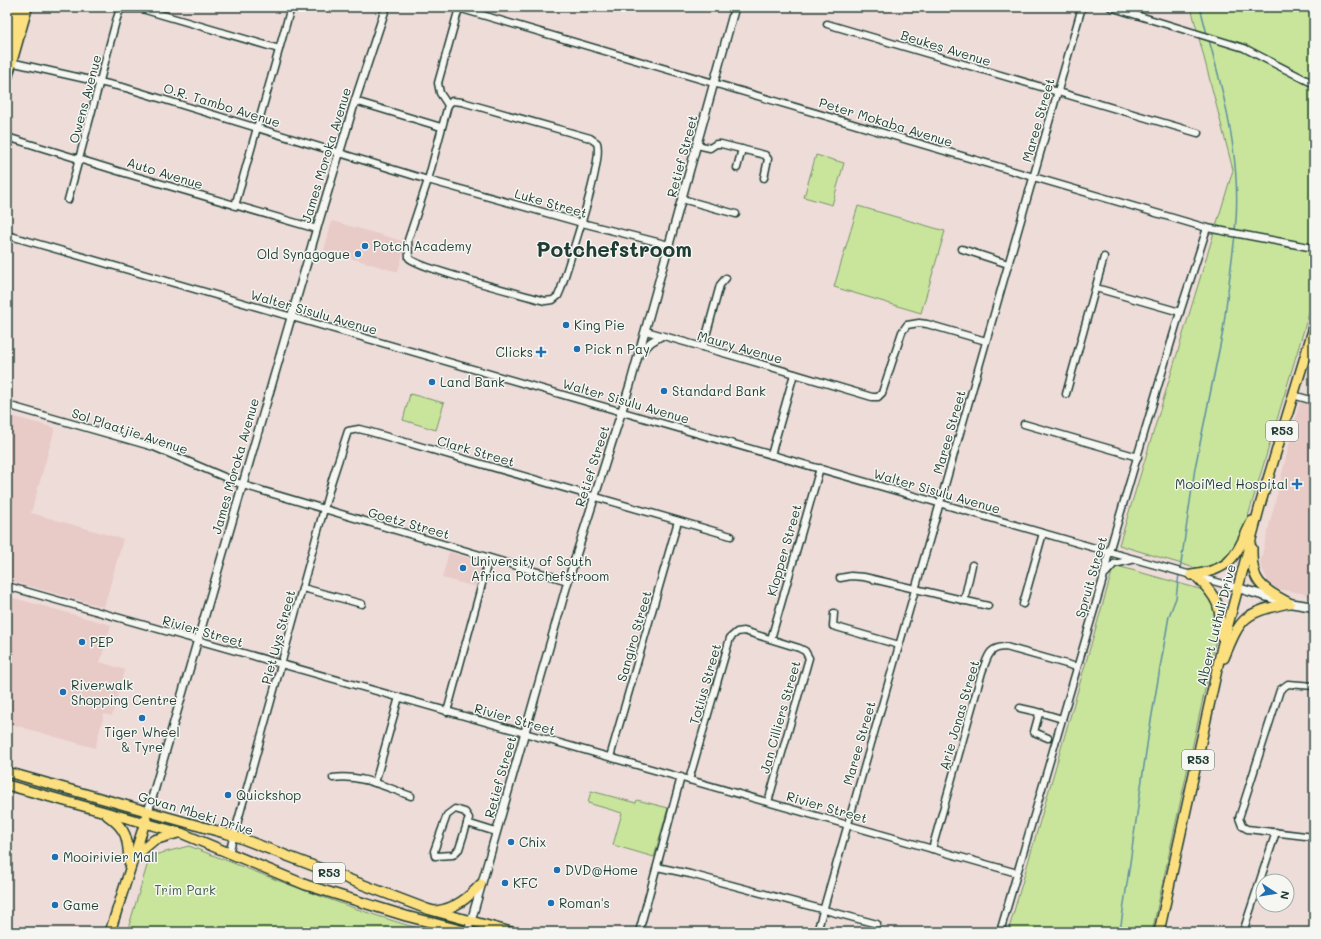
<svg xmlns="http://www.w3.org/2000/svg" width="1321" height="939" font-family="Mali,sans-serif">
<rect width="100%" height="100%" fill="#eedcd9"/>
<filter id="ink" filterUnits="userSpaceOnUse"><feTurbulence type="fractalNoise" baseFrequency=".025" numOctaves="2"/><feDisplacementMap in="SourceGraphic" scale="8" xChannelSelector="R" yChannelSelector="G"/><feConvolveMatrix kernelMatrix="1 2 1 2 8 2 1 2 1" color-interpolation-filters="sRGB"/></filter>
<g filter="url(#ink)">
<g fill="#e8cac7">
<polygon points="332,221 406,242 398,272 324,250"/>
<polygon points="1300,401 1314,405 1314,597 1307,596 1307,594 1271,588 1260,563"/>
<polygon points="7,415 55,428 31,513 123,539 104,607 7,580"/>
<polygon points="449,552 476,560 481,564 482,570 477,587 442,578"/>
<polygon points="7,596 111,625 100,662 125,670 112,716 104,714 95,748 7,723"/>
</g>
<g fill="#c9e59c" stroke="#749168">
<polygon points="1191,7 1314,7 1314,296 1237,553 1208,572 1119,545 1233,170"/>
<polygon points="816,155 844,163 832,205 804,197"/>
<polygon points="858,206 945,231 921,313 834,287"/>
<polygon points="410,394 444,403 436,430 403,420"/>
<polygon points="1114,565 1203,590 1212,598 1219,625 1152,932 1008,932"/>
<polygon points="591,791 636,803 637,800 668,808 654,857 613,845 622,813 588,803"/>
<path d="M189 846C269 877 348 909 431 932H127L150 856Z"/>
</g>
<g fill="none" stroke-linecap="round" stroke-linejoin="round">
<g stroke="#5d8fa0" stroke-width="1.5">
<polyline points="1200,7 1207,34"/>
<path d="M1209 40C1226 101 1242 166 1235 231"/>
<polyline points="1180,570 1195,468 1223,331 1235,235"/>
<polyline points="1120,932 1148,738 1169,616 1176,598 1179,574"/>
</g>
<defs>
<g id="minor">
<polyline points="455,7 1207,228 1314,248"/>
<polyline points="1110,7 1244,48 1314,84"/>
<polyline points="827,24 1198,133"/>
<polyline points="10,62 126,88 428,180 582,223 669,245"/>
<polyline points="355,101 441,127"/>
<path d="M452 101 462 102 590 138 597 143C604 162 568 264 561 289L558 296 553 300 545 301C525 295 417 268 409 258L408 240 428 180 448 105Z"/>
<polyline points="448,105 440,93 438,83 459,8"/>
<polyline points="7,137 121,172 317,229"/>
<polyline points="697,145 710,148 716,144 721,144 765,155 768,159 764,178"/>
<polyline points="737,168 742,149"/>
<polyline points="682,199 736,214"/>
<polyline points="68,200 116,21 119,12 123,9 142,9 279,49"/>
<polyline points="235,206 291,7"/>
<polyline points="7,235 1109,552 1238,588"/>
<polyline points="962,249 1008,264"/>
<polyline points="1096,288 1180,312"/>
<polyline points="646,331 741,358 872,397 878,397 882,393 902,332 907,325 919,323 927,324 986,341"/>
<polyline points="703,347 720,285 726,278"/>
<polyline points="1066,394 1104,257"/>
<polyline points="1293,395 1314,401"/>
<polyline points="7,405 154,447 243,485 568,581"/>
<polyline points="1024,424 1138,457"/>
<polyline points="771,455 794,374"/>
<polyline points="1106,573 1114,564 1132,560"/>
<polyline points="840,578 851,576 864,577 988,606"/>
<polyline points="7,586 1017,873"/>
<polyline points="303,588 362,604"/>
<polyline points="964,601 972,565"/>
<polyline points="1023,604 1043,533"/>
<polyline points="834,613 833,626 899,645"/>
<polyline points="771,639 820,468"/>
<polyline points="1314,686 1288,684 1280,690 1239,818 1242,826 1247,829 1314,837"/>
<polyline points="1020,708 1042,713"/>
<polyline points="447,712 489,558"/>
<polyline points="1048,738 1034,732 1039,714 1042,713 1062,719"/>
<polyline points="610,757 678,521"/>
<path d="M333 778C360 774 386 787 411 796"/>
<polyline points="689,780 730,638 737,632 744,631 799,648 805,651 809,658 768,802"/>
<polyline points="375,783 399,697"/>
<polygon points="455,809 465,812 469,818 459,849 453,855 435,856 434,851 447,815"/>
<polyline points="467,823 496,832"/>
<path d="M932 849 982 672C988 657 988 647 1006 647L1077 667"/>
<polyline points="229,853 332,480 348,431 359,429 367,431 731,536"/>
<polyline points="657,867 690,874 877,924"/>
<polyline points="639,932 681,777"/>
<polyline points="817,932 1082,7"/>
<polyline points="1000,932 1103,579 1109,552 1180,312 1207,228"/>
<polyline points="1243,932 1276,832"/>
</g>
<g id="tertiary">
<polyline points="641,352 651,342 661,336"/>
<polyline points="148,812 321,214 355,101 386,7"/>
<polyline points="468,932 568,581 630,385 735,7"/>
</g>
<polyline id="secondary" points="1238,588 1289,603 1314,607"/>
<g id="primary">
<path d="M1252 548C1251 582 1260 587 1289 603"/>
<path d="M1191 575C1233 570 1235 556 1252 521"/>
<path d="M1196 576C1219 599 1220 605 1222 637"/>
<path d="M1224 658C1241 616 1244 613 1289 603"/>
<polyline points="7,772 235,836 427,909 511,932"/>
<polyline points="7,785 181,833 306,885 406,916 468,932"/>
<path d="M107 815C127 829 128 839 129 862"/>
<polyline points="134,857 154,840 178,833"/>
<path d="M436 911C456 908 467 899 481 884"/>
<polyline points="110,932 146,819"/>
<polyline points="1159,932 1222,647 1261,502 1314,327"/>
</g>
<g id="trunk">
<polyline points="7,45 18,7"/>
<polyline points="7,77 27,7"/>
</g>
</defs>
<use href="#minor" stroke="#1f3d34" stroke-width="9"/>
<use href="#tertiary" stroke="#1f3d34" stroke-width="10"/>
<use href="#secondary" stroke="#1f3d34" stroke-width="11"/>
<use href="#primary" stroke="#1f3d34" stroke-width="12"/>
<use href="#trunk" stroke="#1f3d34" stroke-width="13"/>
<use href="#minor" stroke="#f6f6f2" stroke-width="6"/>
<use href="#tertiary" stroke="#f6f6f2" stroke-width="7"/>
<use href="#secondary" stroke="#f6f6f2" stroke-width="8"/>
<use href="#primary" stroke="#fce080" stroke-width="9"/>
<use href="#trunk" stroke="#fce080" stroke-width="10"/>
</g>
</g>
<g fill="#1f6fb2" stroke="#f6f6f2" stroke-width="1.5">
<circle cx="365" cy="246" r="4"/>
<circle cx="358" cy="254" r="4"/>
<circle cx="566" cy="325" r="4"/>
<circle cx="577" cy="349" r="4"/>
<path d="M539 346h4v4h4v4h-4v4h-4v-4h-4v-4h4z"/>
<circle cx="432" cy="382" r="4"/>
<circle cx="664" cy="391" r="4"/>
<path d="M1295 478h4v4h4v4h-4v4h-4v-4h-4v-4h4z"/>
<circle cx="463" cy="568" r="4"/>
<circle cx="82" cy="642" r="4"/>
<circle cx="63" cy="692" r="4"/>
<circle cx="142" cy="718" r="4"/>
<circle cx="228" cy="795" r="4"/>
<circle cx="511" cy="842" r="4"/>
<circle cx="55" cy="857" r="4"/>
<circle cx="557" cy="870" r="4"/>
<circle cx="505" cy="883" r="4"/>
<circle cx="551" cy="903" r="4"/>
<circle cx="55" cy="905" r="4"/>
</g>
<g text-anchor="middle" stroke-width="3" stroke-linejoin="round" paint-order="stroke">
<g fill="#f6f6f2" stroke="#60746d" stroke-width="1">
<rect x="1266" y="421" width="32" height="20" rx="3"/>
<rect x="1182" y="750" width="32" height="20" rx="3"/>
<rect x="313" y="863" width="32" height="20" rx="3"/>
</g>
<g font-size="12" font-weight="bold" fill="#1f3d34">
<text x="1282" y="435">R53</text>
<text x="1198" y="764">R53</text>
<text x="329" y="877">R53</text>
</g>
<g font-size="13" fill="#1f3d34" stroke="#f6f6f2">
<text transform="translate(946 48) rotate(17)" y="5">Beukes Avenue</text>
<text transform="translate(85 99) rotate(-75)" y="5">Owens Avenue</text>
<text transform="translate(222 105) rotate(17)" y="5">O.R. Tambo Avenue</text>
<text transform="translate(1038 120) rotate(-74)" y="5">Maree Street</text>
<text transform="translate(886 122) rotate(17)" y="5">Peter Mokaba Avenue</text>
<text transform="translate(326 155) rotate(-73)" y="5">James Moroka Avenue</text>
<text transform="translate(682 156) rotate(-75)" y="5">Retief Street</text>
<text transform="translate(165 173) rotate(17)" y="5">Auto Avenue</text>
<text transform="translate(551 203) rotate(16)" y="5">Luke Street</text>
<text transform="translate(314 312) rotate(16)" y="5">Walter Sisulu Avenue</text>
<text transform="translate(740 347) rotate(16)" y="5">Maury Avenue</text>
<text transform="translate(626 401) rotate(16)" y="5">Walter Sisulu Avenue</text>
<text transform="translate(130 431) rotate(18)" y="5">Sol Plaatjie Avenue</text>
<text transform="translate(949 432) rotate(-74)" y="5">Maree Street</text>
<text transform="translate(476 451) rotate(16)" y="5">Clark Street</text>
<text transform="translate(235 466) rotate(-74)" y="5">James Moroka Avenue</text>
<text transform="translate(592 466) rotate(-72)" y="5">Retief Street</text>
<text transform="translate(937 491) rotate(16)" y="5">Walter Sisulu Avenue</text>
<text transform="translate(409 523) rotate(16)" y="5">Goetz Street</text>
<text transform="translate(784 550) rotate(-74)" y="5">Klopper Street</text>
<text transform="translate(1091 577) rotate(-74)" y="5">Spruit Street</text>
<text transform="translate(1216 625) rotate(-76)" y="5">Albert Luthuli Drive</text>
<text transform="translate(203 631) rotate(16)" y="5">Rivier Street</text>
<text transform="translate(634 636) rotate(-74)" y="5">Sangiro Street</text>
<text transform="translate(278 637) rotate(-75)" y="5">Piet Uys Street</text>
<text transform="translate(705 684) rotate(-74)" y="5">Totius Street</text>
<text transform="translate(959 715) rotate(-74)" y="5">Arie Jonas Street</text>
<text transform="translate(780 717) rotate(-74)" y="5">Jan Cilliers Street</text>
<text transform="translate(515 719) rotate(16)" y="5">Rivier Street</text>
<text transform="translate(859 743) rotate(-74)" y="5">Maree Street</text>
<text transform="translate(500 777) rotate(-74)" y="5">Retief Street</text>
<text transform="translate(827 807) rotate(16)" y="5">Rivier Street</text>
<text transform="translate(196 813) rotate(17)" y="5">Govan Mbeki Drive</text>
</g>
<g font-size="13" fill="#1f3d34" stroke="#f6f6f2" text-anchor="start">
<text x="373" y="251">Potch Academy</text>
<text x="350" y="259" text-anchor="end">Old Synagogue</text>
<text x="574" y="330">King Pie</text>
<text x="585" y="354">Pick n Pay</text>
<text x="533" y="357" text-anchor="end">Clicks</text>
<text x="440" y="387">Land Bank</text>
<text x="672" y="396">Standard Bank</text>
<text x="1288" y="489" text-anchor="end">MooiMed Hospital</text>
<text x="471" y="566">University of South<tspan x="471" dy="15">Africa Potchefstroom</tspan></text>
<text x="90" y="647">PEP</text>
<text x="71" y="690">Riverwalk<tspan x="71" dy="15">Shopping Centre</tspan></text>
<text x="142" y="737" text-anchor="middle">Tiger Wheel<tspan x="142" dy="15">&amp; Tyre</tspan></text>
<text x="236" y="800">Quickshop</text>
<text x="519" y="847">Chix</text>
<text x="63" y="862">Mooirivier Mall</text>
<text x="565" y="875">DVD@Home</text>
<text x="513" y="888">KFC</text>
<text x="559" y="908">Roman's</text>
<text x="63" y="910">Game</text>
</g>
<g font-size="13" fill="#415f49" stroke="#f6f6f2">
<text x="185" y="895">Trim Park</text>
</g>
<g font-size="21" font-weight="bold" fill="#1f3d34" stroke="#f6f6f2">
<text x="614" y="257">Potchefstroom</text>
</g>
</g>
<rect width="1321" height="939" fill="none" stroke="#f6f6f2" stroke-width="24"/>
<rect x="12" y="12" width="1297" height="915" fill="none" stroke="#1f3d34" stroke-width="1.5" filter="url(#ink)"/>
<g transform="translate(1275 893) rotate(102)"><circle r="19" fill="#f6f6f2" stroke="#a0aca6"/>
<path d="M0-3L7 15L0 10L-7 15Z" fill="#1f6fb2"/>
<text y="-6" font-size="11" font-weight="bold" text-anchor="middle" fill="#1f3d34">N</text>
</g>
</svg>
